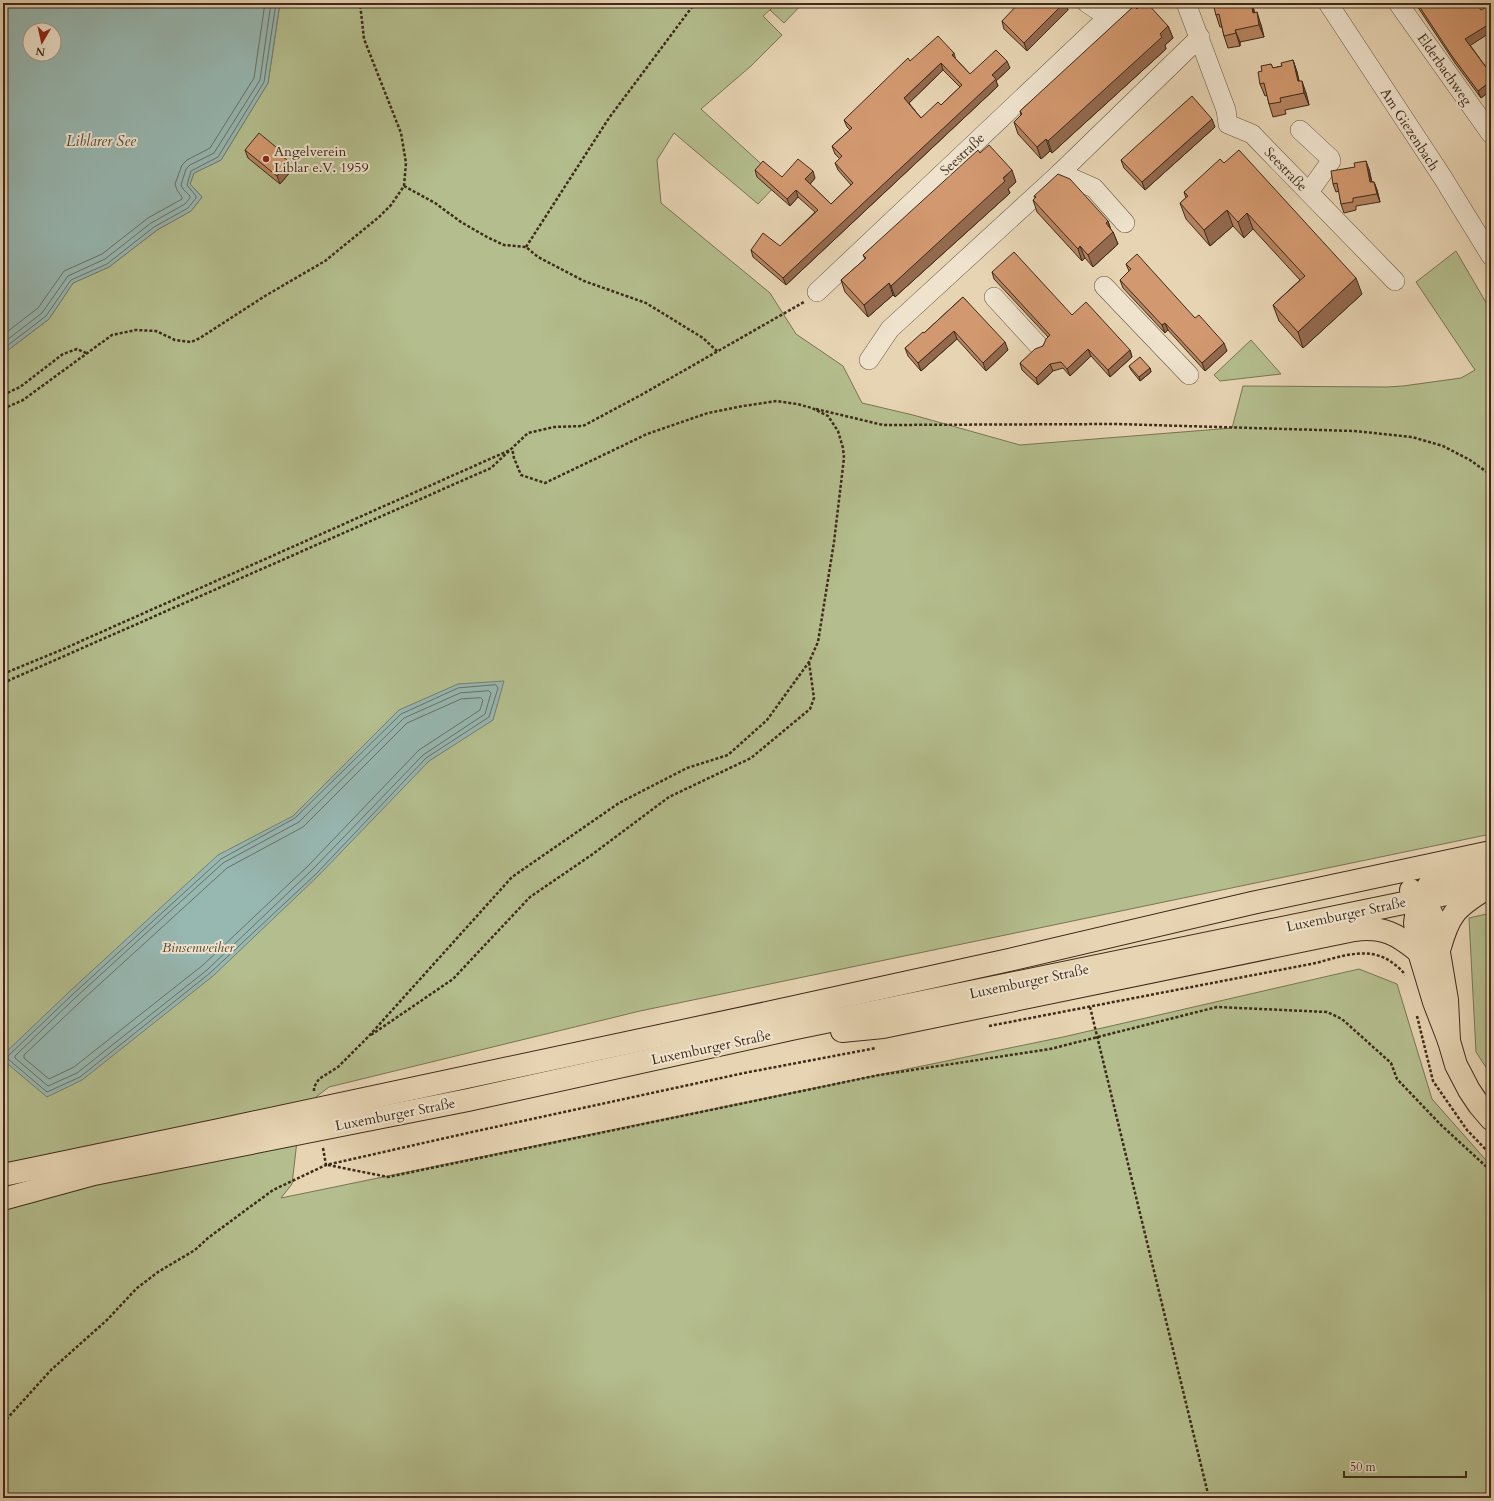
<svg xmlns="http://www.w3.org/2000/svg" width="1494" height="1501" font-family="Cardo,serif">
<rect width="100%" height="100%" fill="#e7d4b3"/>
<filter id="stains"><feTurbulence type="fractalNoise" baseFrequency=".005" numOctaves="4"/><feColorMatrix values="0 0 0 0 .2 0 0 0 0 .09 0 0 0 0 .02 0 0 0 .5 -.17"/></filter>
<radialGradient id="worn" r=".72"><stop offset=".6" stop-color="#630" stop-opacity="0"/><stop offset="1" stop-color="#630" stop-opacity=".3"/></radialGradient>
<g fill="#b4bd8d" stroke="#797454">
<polygon points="280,3 766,3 772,8 763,16 782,35 751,66 701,109 780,181 758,204 674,133 657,160 661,203 770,293 796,334 843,366 862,403 913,415 1020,445 1232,428 1243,386 1387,387 1403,386 1461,378 1475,370 1416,282 1456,251 1491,311 1491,834 640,1011 329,1087 316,1097 297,1141 292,1184 281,1198 1063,1037 1359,969 1397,984 1432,1099 1485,1159 1491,1162 1491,1498 3,1498 3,354 49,319 73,283 109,267 157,230 191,211 202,197 190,184 194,173 221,160 268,83"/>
<polygon points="777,3 803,3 784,23 770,10"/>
<polygon points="1251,340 1281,374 1220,381 1214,375"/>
<polygon points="1491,913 1491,1075 1476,1052 1469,918"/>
</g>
<g fill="#97b7b1" stroke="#737f75" fill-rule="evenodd">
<path d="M3 3H280L268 83 221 160 194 173 190 184 202 197 191 211 157 230 109 267 73 283 49 319 3 354ZM30 30H54V54H30Z"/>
<polygon points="504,681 493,720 429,761 318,876 213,976 82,1080 47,1097 3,1060 3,1055 69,992 218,855 293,816 399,710 458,684"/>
</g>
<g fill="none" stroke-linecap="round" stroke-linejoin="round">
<g stroke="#6a7166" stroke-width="1">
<polyline points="3,335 38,308 64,271 102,254 148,218 182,199 182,197 177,190 175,184 182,165 187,160 210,148 254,78 265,3"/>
<polyline points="3,343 42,313 68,276 105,259 151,223 185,204 190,198 190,196 183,189 181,185 186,169 190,165 214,153 260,80 271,3"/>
<polyline points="3,349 46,316 71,280 107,264 154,227 188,208 196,198 196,196 187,185 191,171 218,157 264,82 276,3"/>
<polygon points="496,685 498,688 489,717 426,758 316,874 210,973 80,1077 47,1092 8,1059 8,1056 72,995 221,859 295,818 401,714 458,688"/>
<polygon points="489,691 491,693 485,714 423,755 312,870 207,970 77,1073 48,1086 15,1058 15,1056 75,998 223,863 299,822 404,718 460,693"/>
<polygon points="481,698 483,700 480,710 419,750 308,866 203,965 74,1067 49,1079 24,1058 24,1055 79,1003 227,868 303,827 407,723 461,699"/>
</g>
<defs>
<g id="minor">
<polyline points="1087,3 1108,17"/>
<polyline points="1186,3 1226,110 1228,124 1252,134 1395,281"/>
<polyline points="1328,3 1443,178 1491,256"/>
<polyline points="1398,3 1491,134"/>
<polyline points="1300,130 1330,158 1331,161 1309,192"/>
<polyline points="1060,173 1094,188 1125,223"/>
<polyline points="1104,286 1189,375"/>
<polyline points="817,292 1123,3"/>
<polyline points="994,297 1038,345"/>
<polyline points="869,360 890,329 1060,173 1200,37"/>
</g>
<g id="major">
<polyline points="1491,868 1441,879 1429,885 1421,898 1417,909 1415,923 1419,952 1434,1002 1449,1041 1456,1065 1469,1090 1479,1105 1491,1119"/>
<polyline points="1411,890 1427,905 1433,917 1447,1000 1449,1041"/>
<path d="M1440 947C1449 915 1455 908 1484 890"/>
<path d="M842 1031 883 1027 1354 930C1383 926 1397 934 1419 952"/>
<polyline points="3,1175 219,1130 767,1013 1009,960 1252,903 1491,852"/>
<polyline points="3,1199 94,1174 468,1100 791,1029 1491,885"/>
</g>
</defs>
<use href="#minor" stroke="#685541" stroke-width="20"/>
<use href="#major" stroke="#3e2b1b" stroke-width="24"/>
<g stroke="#3e2b1b" stroke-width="2.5" stroke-dasharray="3 2" stroke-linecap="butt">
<polyline points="404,186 435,203 461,222 487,237 504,245 526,247 538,257 584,281 646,303 703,338 718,352"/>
<polyline points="526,247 609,118 695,3"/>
<polyline points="3,395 20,387 63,354 77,349 86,353"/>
<polyline points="3,409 23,400 112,335 136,330 156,331 175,340 191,342 200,338 265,296 325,261 379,217 391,205 404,186 406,163 401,133 364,39 360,3"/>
<polyline points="816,409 883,425 1117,424 1354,431 1412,437 1443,446 1470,460 1491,475"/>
<polyline points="3,674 61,650 510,450"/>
<polyline points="3,683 491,468 528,433 554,427 583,426 641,395 804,302"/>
<polyline points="1090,1007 1209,1498"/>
<polyline points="1417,1016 1433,1081 1467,1130 1491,1155"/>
<path d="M989 1026 1316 963C1342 956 1371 945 1394 964 1398 967 1402 970 1405 975"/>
<polyline points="371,1035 453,979 530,897 590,856 669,797 751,758 810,709 814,698 809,662"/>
<polyline points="314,1091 314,1087 319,1079 338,1067 368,1037 512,877 619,803 687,768 728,755 767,720 809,662 818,642 834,542 844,458 843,448 838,431 828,416 812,408 797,404 777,401 743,406 708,413 647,434 545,483 521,475 514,458 512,448"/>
<polyline points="323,1148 326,1165"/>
<polyline points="328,1165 388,1177 879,1075 1050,1049 1217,1007 1327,1012 1342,1019 1391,1063 1397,1079 1441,1125 1491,1171"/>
<polyline points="3,1423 51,1370 107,1320 137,1288 158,1272 195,1250 208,1238 273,1190 326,1165 472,1132 744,1073 876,1048"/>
</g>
<use href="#minor" stroke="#efe3ce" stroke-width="19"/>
<use href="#major" stroke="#e7d4b3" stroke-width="22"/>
</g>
<g fill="#b5835f" stroke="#3e2b1b" fill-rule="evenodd">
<polygon points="1214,3 1252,3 1255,13 1261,25 1264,37 1240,42 1240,46 1228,48 1224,36 1222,27 1220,27 1216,15"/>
<polygon points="1415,3 1476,3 1491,32 1470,45 1491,74 1491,90 1481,98 1455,63"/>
<polygon points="1067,7 1068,10 1027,51 1004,29 1002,21"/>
<polygon points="1137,9 1168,26 1173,38 1165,45 1166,49 1052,153 1050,151 1041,159 1018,134 1014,122 1021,115 1020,111"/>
<path d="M956 59 970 74 1010 68 996 81 998 86 786 285 753 257 751 250 780 246 815 212 798 197 790 206 757 177 755 170 782 177 815 178 810 184 831 204 851 185 838 170 835 163 840 159 835 154 832 146 850 130 847 127 844 120 910 61ZM943 70 960 87 941 105 921 118 909 103Z"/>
<polygon points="1293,60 1297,72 1299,81 1306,93 1309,105 1285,110 1286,114 1273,117 1269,104 1267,95 1265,96 1260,84 1262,71 1271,64 1273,68 1282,66"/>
<polygon points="1215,127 1145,190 1124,168 1121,160"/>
<polygon points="245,150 282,152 284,158 289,162 292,170 280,184 248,158"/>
<polygon points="980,153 1016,182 1008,189 1010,193 895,297 893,295 868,317 845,292 841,280 865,259 863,255"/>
<polygon points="1224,163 1362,294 1303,348 1279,321 1273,305 1300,280 1253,229 1244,238 1233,226 1210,246 1186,219 1180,203 1186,198 1184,192"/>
<polygon points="1369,169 1372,182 1374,182 1377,190 1380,202 1356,206 1356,210 1344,213 1341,204 1339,191 1336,192 1333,184"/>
<polygon points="1034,196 1108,221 1111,230 1113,232 1118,244 1093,267 1085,258 1082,261 1037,212 1033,200 1035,198"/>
<polygon points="1126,264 1195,318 1227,351 1205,371 1168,330 1165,333 1123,288 1120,280 1129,271"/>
<polygon points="992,272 1072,315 1130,350 1132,357 1110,377 1091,356 1070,376 1063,368 1053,371 1038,385 1022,370 1020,363 1043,346 1048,337 994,279"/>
<polygon points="963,297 1008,350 986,371 957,339 921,371 908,356 905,348 924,333"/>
<polygon points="1129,366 1150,368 1151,372 1140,381 1131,370"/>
</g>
<g fill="#936a4e" stroke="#3e2b1b">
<polygon points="1064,3 1071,3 1067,7 1068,10 1027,51 1024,43"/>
<polygon points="1251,3 1252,3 1257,25 1253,13"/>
<polygon points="1257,12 1261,25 1264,37 1259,25"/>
<polygon points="1491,23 1491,32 1468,47 1465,39"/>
<polygon points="1168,26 1173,38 1165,45 1166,49 1052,153 1048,141"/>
<polygon points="1235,30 1240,42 1240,46 1236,33"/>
<polygon points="954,53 956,61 952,55"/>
<polygon points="1293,60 1297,72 1302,94 1298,81"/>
<polygon points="1007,61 1010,68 996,81 998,86 786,285 783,278 992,75"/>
<polygon points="941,63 943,70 907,105 904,98"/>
<polygon points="1302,81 1306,93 1309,105 1304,93"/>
<polygon points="1491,81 1491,90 1481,98 1478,91"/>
<polygon points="1212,119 1215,127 1145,190 1142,182"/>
<polygon points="1046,139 1050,151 1041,159 1037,147"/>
<polygon points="282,152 285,160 280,154"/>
<polygon points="1366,161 1369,169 1373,190 1370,182"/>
<polygon points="289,162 292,170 280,184 277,176"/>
<polygon points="1012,170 1016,182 1008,189 1010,193 895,297 891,286"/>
<polygon points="813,171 815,178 808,187 805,179"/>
<polygon points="1374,182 1377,190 1380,202 1377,194"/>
<polygon points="796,190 798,197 790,206 787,199"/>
<polygon points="1227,210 1233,226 1210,246 1204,230"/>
<polygon points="1247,213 1253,229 1244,238 1238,222"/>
<polygon points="1108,221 1112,233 1113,232 1118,244 1093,267 1088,255 1106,223"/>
<polygon points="1080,246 1085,258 1082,261 1078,249"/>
<polygon points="1356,278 1362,294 1303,348 1298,332"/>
<polygon points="889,283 893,295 868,317 864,305"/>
<polygon points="1165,323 1168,330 1165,333 1162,325"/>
<polygon points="954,331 957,339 921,371 918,363"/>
<polygon points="1005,342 1008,350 986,371 983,363"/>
<polygon points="1224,343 1227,351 1205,371 1202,363"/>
<polygon points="1088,349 1091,356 1070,376 1067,369"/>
<polygon points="1130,350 1132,357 1110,377 1108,370"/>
<polygon points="1050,364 1053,371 1038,385 1036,378"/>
<polygon points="1150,368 1151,372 1140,381 1139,377"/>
</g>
<g fill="#d2986f" stroke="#3e2b1b" fill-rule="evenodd">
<polygon points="1019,3 1064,3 1024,43 1002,21"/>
<polygon points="1143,3 1147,3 1168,26 1160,34 1162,37 1048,141 1046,139 1037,147 1014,122 1022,114 1020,111 1134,6 1137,9"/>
<polygon points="1213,3 1251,3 1253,13 1257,12 1259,25 1235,30 1236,33 1224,36 1219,14 1216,15"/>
<polygon points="1417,3 1476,3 1481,10 1491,4 1491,23 1465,39 1491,74 1491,81 1478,91 1452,56"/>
<path d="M938 36 954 53 952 55 970 74 996 50 1007 61 992 75 996 79 783 278 751 250 763 233 780 246 818 210 796 190 787 199 755 170 763 161 782 177 798 159 813 171 805 179 831 204 853 183 835 163 842 156 832 146 852 128 844 120 908 58 910 61ZM941 63 962 85 941 105 938 102 921 118 904 98Z"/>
<polygon points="1293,60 1298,81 1302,81 1304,93 1280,98 1281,102 1269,104 1264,83 1260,84 1258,72 1262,71 1261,66 1271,64 1273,68 1282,66 1281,63"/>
<polygon points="1192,96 1212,119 1142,182 1121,160"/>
<polygon points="259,133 282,152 280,154 289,162 277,176 245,150"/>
<polygon points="989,145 1012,170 1003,178 1005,181 891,286 889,283 864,305 841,280 866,258 863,255 978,150 980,153"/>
<polygon points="1239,150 1356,278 1298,332 1273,305 1305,276 1247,213 1238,222 1227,210 1204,230 1180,203 1188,196 1184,192 1220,159 1224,163"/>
<polygon points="1366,161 1370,182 1374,182 1377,194 1353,198 1353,202 1341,204 1337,183 1333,184 1331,171 1355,167 1354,163"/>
<polygon points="1058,174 1070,179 1108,221 1106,223 1113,232 1088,255 1080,246 1078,249 1033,200 1036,197 1034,196"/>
<polygon points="1014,252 1072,315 1086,302 1130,350 1108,370 1088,349 1067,369 1061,362 1050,364 1036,378 1020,363 1035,349 1043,346 1046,339 1050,335 992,272"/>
<polygon points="1137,254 1195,318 1199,315 1224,343 1202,363 1165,323 1162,325 1120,280 1131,269 1126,264"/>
<polygon points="963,297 1005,342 983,363 954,331 918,363 905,348 923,332 924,333"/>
<polygon points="1140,357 1150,368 1139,377 1129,366"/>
</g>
<circle fill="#8f2418" stroke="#efe3ce" stroke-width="1.5" cx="266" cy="159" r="4"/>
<g text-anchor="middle" stroke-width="4" stroke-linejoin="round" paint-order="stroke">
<g font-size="14" fill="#3e2b1b" stroke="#efe3ce">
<text transform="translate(1445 69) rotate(55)" y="5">Elderbachweg</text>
<text transform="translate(1410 129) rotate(57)" y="5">Am Giezenbach</text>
<text transform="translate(962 154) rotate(-43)" y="5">Seestraße</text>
<text transform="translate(1286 169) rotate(46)" y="5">Seestraße</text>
<text transform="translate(1346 914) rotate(-12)" y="5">Luxemburger Straße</text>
<text transform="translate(1029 981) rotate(-12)" y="5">Luxemburger Straße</text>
<text transform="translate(711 1047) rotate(-12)" y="5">Luxemburger Straße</text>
<text transform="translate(395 1114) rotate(-11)" y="5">Luxemburger Straße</text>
</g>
<g font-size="14" fill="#3e2b1b" stroke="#efe3ce" text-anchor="start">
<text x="274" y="156">Angelverein<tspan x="274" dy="16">Liblar e.V. 1959</tspan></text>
</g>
<g font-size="14" font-style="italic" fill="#564832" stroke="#efe3ce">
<text x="198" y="952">Binsenweiher</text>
</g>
<g font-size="15" font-style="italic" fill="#544e40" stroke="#efe3ce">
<text x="101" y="146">Liblarer See</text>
</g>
</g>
<rect width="1494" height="1501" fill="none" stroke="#e7d4b3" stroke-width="16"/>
<rect x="4" y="4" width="1486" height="1493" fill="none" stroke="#3e2b1b" stroke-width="2"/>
<rect x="8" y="8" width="1478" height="1485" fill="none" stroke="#3e2b1b"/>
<g transform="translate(42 42) rotate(189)"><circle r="19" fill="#efe3ce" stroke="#a89986"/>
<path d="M0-3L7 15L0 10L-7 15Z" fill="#8f2418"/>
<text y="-6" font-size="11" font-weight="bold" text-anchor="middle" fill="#3e2b1b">N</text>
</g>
<path d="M1344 1471v6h122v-6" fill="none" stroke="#3e2b1b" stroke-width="2"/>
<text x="1350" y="1471" font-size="12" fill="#3e2b1b" stroke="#efe3ce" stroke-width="3" paint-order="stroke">50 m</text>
<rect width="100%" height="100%" filter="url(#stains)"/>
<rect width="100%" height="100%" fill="url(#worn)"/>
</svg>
